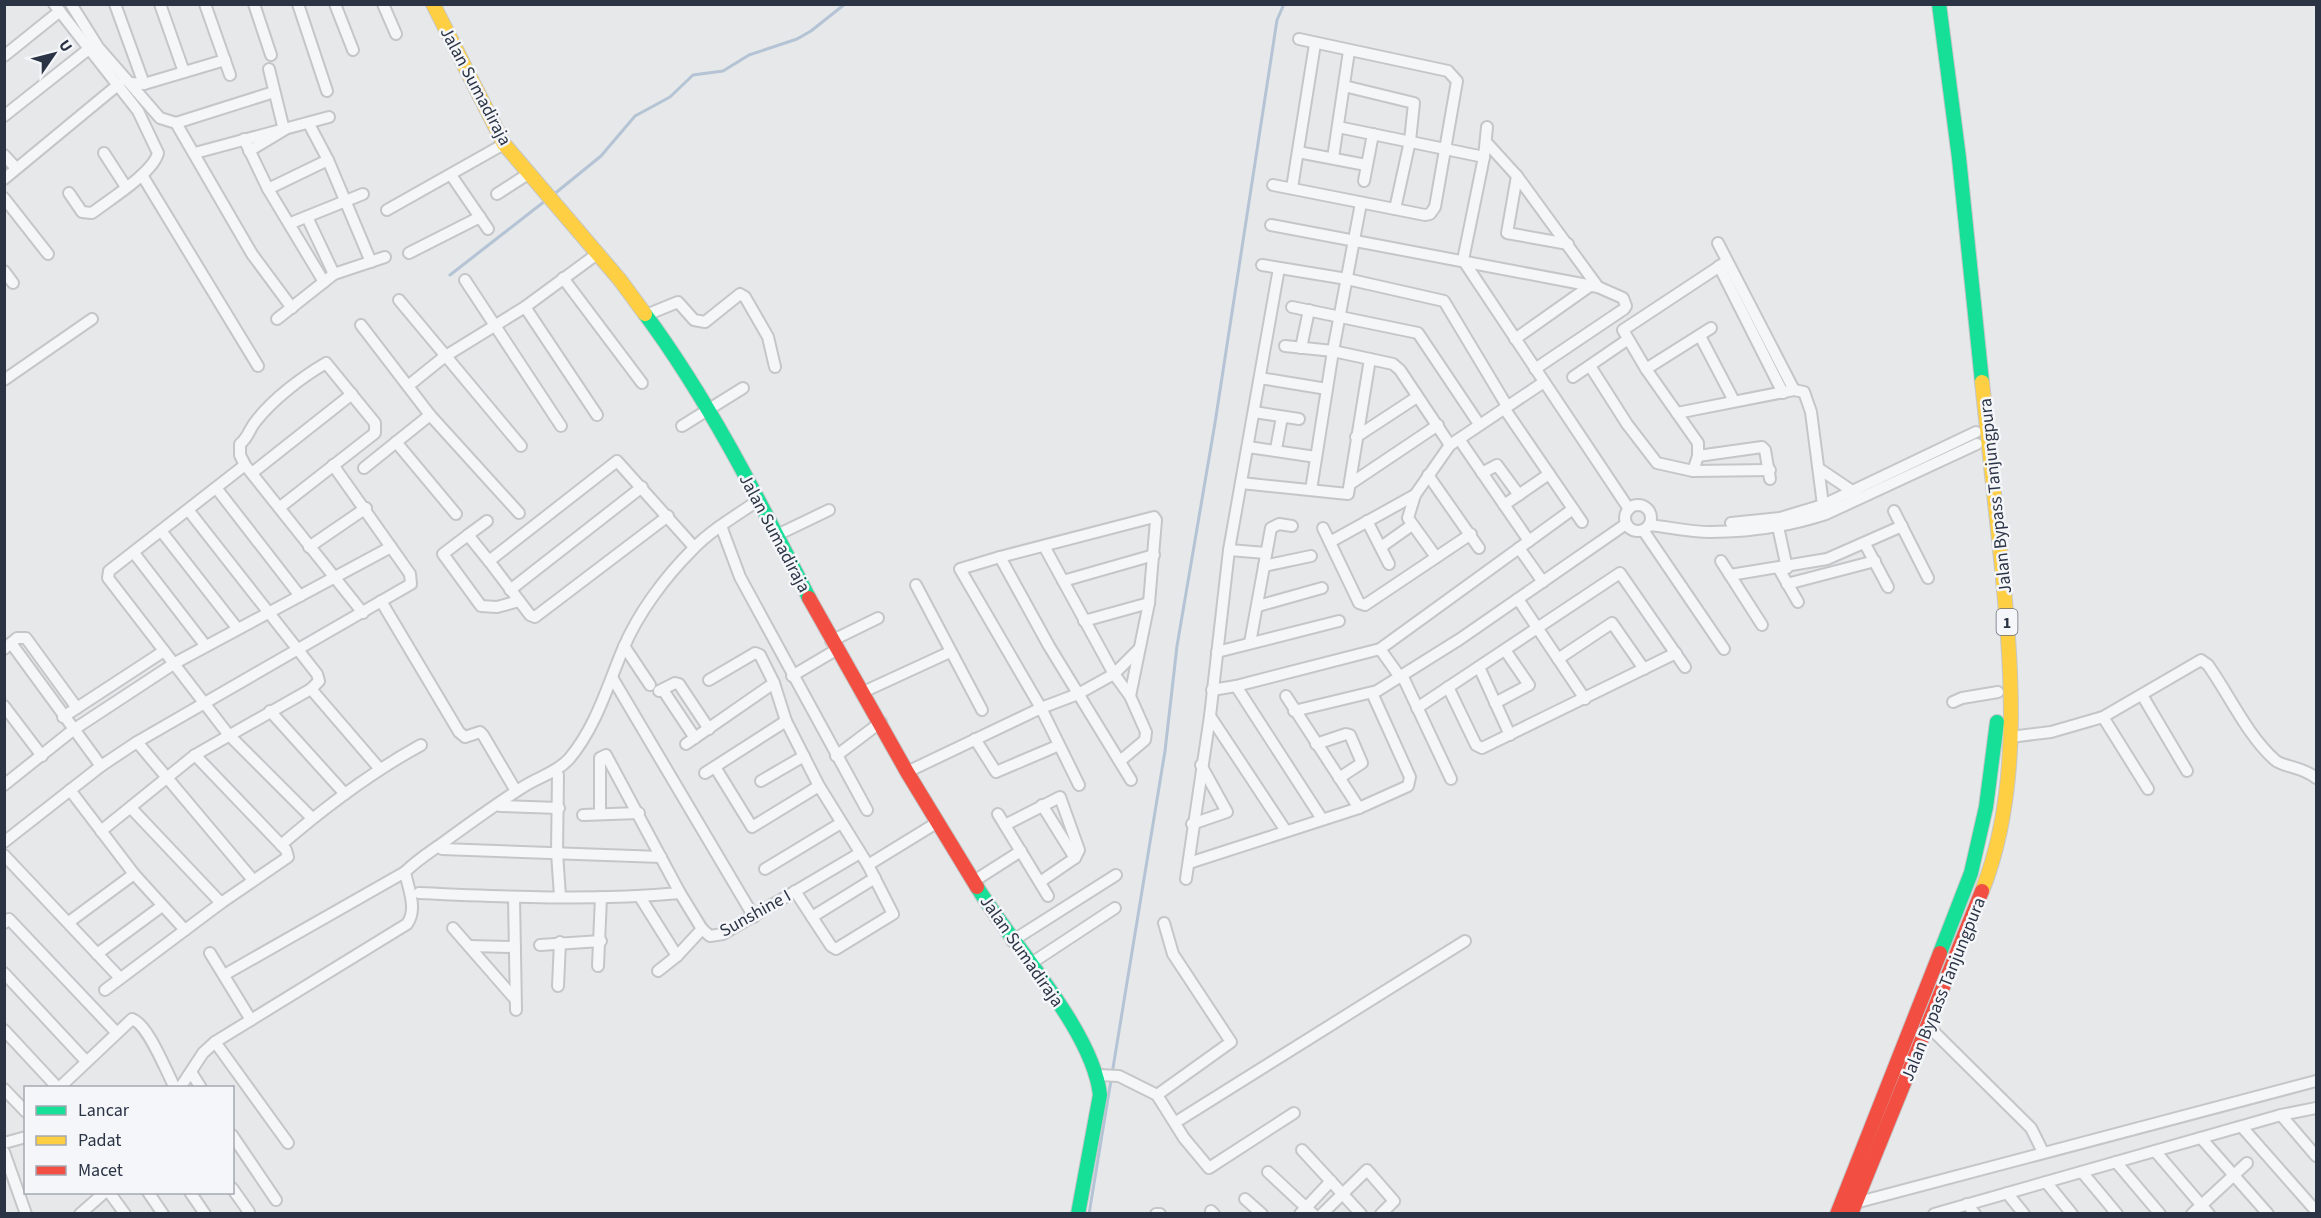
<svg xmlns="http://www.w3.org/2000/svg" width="2321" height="1218" font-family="'Source Sans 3',sans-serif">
<rect width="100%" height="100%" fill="#e6e8ea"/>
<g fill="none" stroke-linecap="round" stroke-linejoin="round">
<g stroke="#b4c4d5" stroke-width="3">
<polyline points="553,195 601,156 635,116 670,97 693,75 723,71 749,55 797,39 811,31 845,4"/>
<polyline points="450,275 545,201"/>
<polyline points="1089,1214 1165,751 1177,646 1215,423 1277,20 1284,4"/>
</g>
<defs>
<g id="street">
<path d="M54 4 138 111 158 153C153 173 109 200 92 213L82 212 69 193"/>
<polyline points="71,4 98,47 160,118 176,123 252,254 292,308"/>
<polyline points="115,4 144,84"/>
<polyline points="160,4 184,72"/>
<polyline points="205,4 230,75"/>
<polyline points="254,4 271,55"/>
<polyline points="298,4 327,91"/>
<polyline points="335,4 353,50"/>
<polyline points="383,4 396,34"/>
<polyline points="4,56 60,11"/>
<polyline points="131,83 144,84 225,60"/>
<polyline points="1344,86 1414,103 1410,141 1395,209"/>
<polyline points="4,116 90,48"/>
<polyline points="176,123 274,92"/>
<polyline points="309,124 328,160 371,262"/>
<polyline points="1338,127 1484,157"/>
<polyline points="1487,127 1484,157 1463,260 1629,509"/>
<polyline points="244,139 268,189 324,282"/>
<polyline points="1487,143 1517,176 1598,287"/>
<polyline points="249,151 284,130 269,69"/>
<polyline points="1298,152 1366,165"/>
<polyline points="104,153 126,187"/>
<polyline points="195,153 329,117"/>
<polyline points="4,155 16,168"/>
<polyline points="1333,158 1349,51"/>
<polyline points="142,175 258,366"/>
<polyline points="451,175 488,229"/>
<polyline points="1517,176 1507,233 1568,244"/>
<polyline points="4,179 119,84"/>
<polyline points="1364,181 1373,134"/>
<polyline points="1273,185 1425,215 1430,214 1435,207 1457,81 1448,71 1299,39"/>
<polyline points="1292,188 1315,44"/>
<polyline points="268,189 328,160"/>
<polyline points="497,194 528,174"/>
<polyline points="4,198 48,254"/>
<polyline points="387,210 504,144"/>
<polyline points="307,217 334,274"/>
<polyline points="291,223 363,194"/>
<polyline points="1271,225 1598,287 1623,298 1626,306 1624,309 1535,369"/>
<polyline points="1718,243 1794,390"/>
<polyline points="409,253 480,217"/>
<polyline points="1262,265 1347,279 1444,301 1507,406"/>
<polyline points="1719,266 1783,393"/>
<polyline points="4,271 13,283"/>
<polyline points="563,278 642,383"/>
<polyline points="465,280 561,426"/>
<polyline points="399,300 521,446"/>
<polyline points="525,307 597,415"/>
<polyline points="1292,307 1418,333 1479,424"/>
<polyline points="646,315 678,302 694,320 705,322 740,294 745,297 768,337 775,367"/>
<polyline points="277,319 334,274 385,257"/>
<polyline points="361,325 430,415 519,513"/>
<polyline points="1700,336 1734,401"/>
<polyline points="1515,339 1590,286"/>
<polyline points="1285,346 1333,351 1393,364 1400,370 1450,445"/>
<polyline points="1301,348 1309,310"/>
<polyline points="1590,366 1627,424 1657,463 1693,471 1770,470"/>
<polyline points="1646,369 1711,328"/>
<polyline points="1573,377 1627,340"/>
<polyline points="1260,378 1327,389"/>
<polyline points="4,380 92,319"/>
<polyline points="408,386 444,357 525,307 597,254"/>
<polyline points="1504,408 1582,522"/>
<polyline points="1254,412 1299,419"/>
<polyline points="1677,413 1794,390 1804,392 1811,412 1823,505"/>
<polyline points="682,426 743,388"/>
<polyline points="1356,437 1417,397"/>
<polyline points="1459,439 1529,541"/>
<polyline points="396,442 456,514"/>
<polyline points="1248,447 1316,457"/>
<polyline points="1276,449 1282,417"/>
<polyline points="1698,456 1762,447 1765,450 1770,479"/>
<polyline points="245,465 109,571 108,578 228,734 312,818"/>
<polyline points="364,468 430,415"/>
<polyline points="1821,470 1858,495"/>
<polyline points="1693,471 1698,456 1698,443 1646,369 1623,330 1726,262"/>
<polyline points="252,473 352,394"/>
<polyline points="1482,473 1497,465 1519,495"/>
<polyline points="1428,475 1479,548"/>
<polyline points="1241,483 1348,494 1370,359"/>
<polyline points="1350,484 1438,425"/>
<polyline points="217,489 300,596"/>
<polyline points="1311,490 1333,351 1361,203"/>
<polyline points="1504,505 1549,474"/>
<circle cx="1638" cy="518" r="13"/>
<path d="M279 508 375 433V423L326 363C302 377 273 399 256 421 249 429 249 437 240 444V455L245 465 363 613"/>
<polyline points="1894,511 1928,578"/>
<polyline points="668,516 535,617 530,615 489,561 617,461 694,547"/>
<polyline points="1367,521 1389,564"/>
<polyline points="1777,522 1787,568"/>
<polyline points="1731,523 1780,518 1823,505 1976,432"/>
<path d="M1649 525C1669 527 1690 532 1710 532 1749 532 1789 526 1826 514L1977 444"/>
<polyline points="721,526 740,577 867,810"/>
<polyline points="1323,528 1359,603 1365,605 1471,534"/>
<polyline points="1643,530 1724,649"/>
<polyline points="162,532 237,628"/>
<polyline points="468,535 487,521"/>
<polyline points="777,535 829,510"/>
<polyline points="1330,542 1415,495"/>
<polyline points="1865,544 1888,587"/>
<polyline points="1044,546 1114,674 1130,696 1146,732 1145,740 1120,761"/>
<polyline points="309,547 366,508"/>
<polyline points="1381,547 1412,525"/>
<polyline points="1519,548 1543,582"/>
<polyline points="1229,550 1266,553"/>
<polyline points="134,553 205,645"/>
<polyline points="1000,557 1049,646 1131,780"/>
<polyline points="1436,557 1408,518 1415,495 1450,445 1544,382"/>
<polyline points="489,561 468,535 443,554 481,606 497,607 519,601"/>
<polyline points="1721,561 1762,625"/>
<polyline points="1264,566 1311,556"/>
<polyline points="1779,569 1798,602"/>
<polyline points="1730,575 1827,559 1902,526"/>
<polyline points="1063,581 1154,555"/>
<polyline points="1787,584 1875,561"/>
<polyline points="916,585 982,710"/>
<polyline points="510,590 642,487"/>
<polyline points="1518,599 1585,699"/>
<polyline points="381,601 459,732 465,737 480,732 483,735 516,791"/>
<polyline points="1258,606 1322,588"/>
<polyline points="1084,621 1149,603"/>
<polyline points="831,641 878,618"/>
<polyline points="11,643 101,766"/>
<polyline points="1250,643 1271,528 1279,524 1292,526"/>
<polyline points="624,646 650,685"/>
<polyline points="4,649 17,638 26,638 77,708"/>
<polyline points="1380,649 1400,677"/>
<polyline points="1217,652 1339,621"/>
<polyline points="1558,659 1612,623 1644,669"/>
<polyline points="1479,667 1510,735"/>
<polyline points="1402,675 1451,779"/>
<polyline points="792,676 836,650"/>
<polyline points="613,679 754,917"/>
<polyline points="709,680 755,653 760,655 774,683 786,721 819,786 868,865 893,914 836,949 831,946 795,891"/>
<polyline points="1236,686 1322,819"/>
<polyline points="1448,687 1476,745 1482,748 1676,653"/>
<polyline points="311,689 379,768"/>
<polyline points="663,690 695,738"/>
<polyline points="1212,690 1236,686 1380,649 1573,509"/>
<polyline points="659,691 675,683 679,684 709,729"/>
<polyline points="861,693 950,652"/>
<polyline points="2142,695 2187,771"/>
<polyline points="1286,696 1359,808"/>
<polyline points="1953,702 1962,698 1998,692"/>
<polyline points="1495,703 1529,685 1505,650"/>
<polyline points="4,706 42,756"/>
<polyline points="1417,708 1620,573 1685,667"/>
<polyline points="270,711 345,794"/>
<polyline points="1294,711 1377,691 1460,639 1626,524"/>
<polyline points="1210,716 1286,831"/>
<polyline points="63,717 164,651"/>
<polyline points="2103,717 2148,789"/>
<path d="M2010 737 2051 732 2103 717 2201 660 2208 665C2230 696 2247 735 2275 760 2282 767 2302 766 2316 778"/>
<polyline points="975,739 996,772 1057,746"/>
<polyline points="137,742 253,880"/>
<polyline points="686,744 774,683"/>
<polyline points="1316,744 1346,734 1350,735 1362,763 1339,778"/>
<polyline points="836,756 881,722"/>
<polyline points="715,767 752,827 819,786"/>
<polyline points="907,772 1041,708 1078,694 1114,674 1139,649"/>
<polyline points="705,773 786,721"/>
<polyline points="558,775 557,853 560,896"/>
<polyline points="761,781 804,756"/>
<polyline points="4,785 73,730 175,663 391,547"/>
<polyline points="1079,785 1041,708 960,569 1000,557 1154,517 1156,520 1149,603 1130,696"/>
<polyline points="70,790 134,874 185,930"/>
<polyline points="1042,805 1075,858"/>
<polyline points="500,806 559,808"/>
<polyline points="131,808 221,903"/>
<polyline points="600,813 600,758 606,755 680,893 702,929 710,936 723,934 860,853"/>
<polyline points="998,814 1048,896"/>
<polyline points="583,815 639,813"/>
<polyline points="1192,824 1227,812 1201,765"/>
<polyline points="1005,825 1060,797 1079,850 1075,858 1040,882"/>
<polyline points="101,831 195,755 311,689 319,681 317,674 189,511"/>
<polyline points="4,842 101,766 137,742 411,584 410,574 333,465"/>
<path d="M281 845C325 807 370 773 421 745"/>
<polyline points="442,849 661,857"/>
<polyline points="4,855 120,978"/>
<polyline points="1189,863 1359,808 1408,786 1410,777 1372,693"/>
<polyline points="868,865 938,822"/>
<polyline points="765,869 841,823"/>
<polyline points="1186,879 1210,716 1229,550 1279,268"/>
<polyline points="974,881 1021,851"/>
<path d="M419 893C505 897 594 901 680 893"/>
<polyline points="514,897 516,1010"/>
<polyline points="640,897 677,956"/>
<polyline points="812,917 875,878"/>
<polyline points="69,922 134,874"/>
<polyline points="4,923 9,919 116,1032"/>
<polyline points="1164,923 1173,954 1231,1042 1157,1095 1184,1138 1209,1168 1294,1113"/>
<polyline points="453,928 515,999"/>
<polyline points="1012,941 1116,875"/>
<polyline points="540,945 601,941"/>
<polyline points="469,946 515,947"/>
<polyline points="210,953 251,1020"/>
<polyline points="97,954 162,906"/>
<polyline points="1030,964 1115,908"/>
<polyline points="598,966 601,897"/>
<polyline points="658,971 677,956 702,929"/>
<polyline points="4,973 85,1060"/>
<polyline points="224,975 405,872"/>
<polyline points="558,986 560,942"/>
<polyline points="105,990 221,903 288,857 286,850 195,755"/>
<polyline points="1928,1026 2031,1128 2043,1152"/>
<polyline points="4,1030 58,1088"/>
<polyline points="215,1042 288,1143"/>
<polyline points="191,1072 201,1088"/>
<polyline points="1098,1075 1119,1076 1157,1095"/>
<path d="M59 1088 132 1019C148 1024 166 1071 175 1088"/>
<path d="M180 1088 203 1053 215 1042 407 924C418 909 408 888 405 872 417 860 430 852 444 842 470 823 496 804 523 787 538 777 556 773 569 759 596 727 607 687 623 649 638 613 665 577 693 549 711 530 737 515 759 500"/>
<polyline points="4,1089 26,1112"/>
<polyline points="2281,1115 2316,1156"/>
<polyline points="1176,1122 1465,941"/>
<polyline points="2242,1127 2316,1211"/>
<polyline points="232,1135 276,1200"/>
<polyline points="2201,1138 2268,1214"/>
<polyline points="4,1143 26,1137"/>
<polyline points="1302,1150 1361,1214"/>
<polyline points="2155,1151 2209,1214"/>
<polyline points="4,1152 26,1214"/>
<polyline points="2116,1162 2160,1214"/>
<polyline points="1268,1172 1313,1214"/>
<polyline points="2082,1172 2117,1214"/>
<polyline points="2046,1182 2072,1214"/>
<polyline points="232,1188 249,1212"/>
<polyline points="109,1192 125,1214"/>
<polyline points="148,1192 163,1214"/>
<polyline points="190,1192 205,1214"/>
<polyline points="2007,1193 2024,1214"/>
<polyline points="1245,1199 1262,1214"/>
<polyline points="1855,1203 2316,1081"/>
<polyline points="1967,1204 1975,1214"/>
<polyline points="1211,1211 1214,1214"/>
<polyline points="80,1214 105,1192"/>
<polyline points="1156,1214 1160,1214"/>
<polyline points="1300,1214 1331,1181"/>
<polyline points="1322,1214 1367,1170 1394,1201 1381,1214"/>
<polyline points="1934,1214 2281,1115 2316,1108"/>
<polyline points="2192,1214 2247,1163"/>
</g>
<g id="fast">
<polyline points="1939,4 1959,158 1982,382"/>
<path d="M645 314C710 402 760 502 809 598"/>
<path d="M977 887C1012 945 1093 1030 1100 1095L1078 1214"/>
<polyline points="1940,953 1971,873 1986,807 1997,722"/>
</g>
<g id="slow">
<polyline points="433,4 504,144 620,280 645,314"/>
<path d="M1982 891C2024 786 2011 658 2000 549 1994 493 1988 437 1982 382"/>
</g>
<g id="jam">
<polyline points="809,598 907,772 977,887"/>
<polyline points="1837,1214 1940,953"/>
<polyline points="1851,1214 1982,891"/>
</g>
</defs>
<use href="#street" stroke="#c4c6c8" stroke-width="14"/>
<use href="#fast" stroke="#c4c6c8" stroke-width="16"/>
<use href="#slow" stroke="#c4c6c8" stroke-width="16"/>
<use href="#jam" stroke="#c4c6c8" stroke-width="16"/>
<use href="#street" stroke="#f5f6f7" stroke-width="10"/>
<use href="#fast" stroke="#16e098" stroke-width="14"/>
<use href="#slow" stroke="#ffcf43" stroke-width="14"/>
<use href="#jam" stroke="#f24e42" stroke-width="14"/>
</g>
<g text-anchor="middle" stroke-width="5" stroke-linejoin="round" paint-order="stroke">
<rect fill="#f4f6f9" stroke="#676e7b" stroke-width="1.5" x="1996.5" y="609" width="21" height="26" rx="4.5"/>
<g font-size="16" font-weight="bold" fill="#2b3445">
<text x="2007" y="628">1</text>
</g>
<g font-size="18" fill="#2b3445" stroke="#f4f6f9">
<text transform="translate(476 86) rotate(62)" y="6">Jalan Sumadiraja</text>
<text transform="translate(1995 496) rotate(-96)" y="6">Jalan Bypass Tanjungpura</text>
<text transform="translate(775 533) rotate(62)" y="6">Jalan Sumadiraja</text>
<text transform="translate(755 913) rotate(-29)" y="6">Sunshine I</text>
<text transform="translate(1022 951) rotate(55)" y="6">Jalan Sumadiraja</text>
<text transform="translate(1943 989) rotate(-68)" y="6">Jalan Bypass Tanjungpura</text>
</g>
</g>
<rect width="2321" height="1218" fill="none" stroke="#2b3445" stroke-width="12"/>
<rect x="24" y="1086" width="210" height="108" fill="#f4f6f9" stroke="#a4a8b1" stroke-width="1.5"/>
<rect x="36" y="1106" width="30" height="9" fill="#16e098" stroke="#a4a8b1" stroke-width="1.5"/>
<text x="78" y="1116" font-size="18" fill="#2b3445">Lancar</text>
<rect x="36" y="1136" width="30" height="9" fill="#ffcf43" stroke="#a4a8b1" stroke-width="1.5"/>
<text x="78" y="1146" font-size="18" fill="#2b3445">Padat</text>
<rect x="36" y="1166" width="30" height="9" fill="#f24e42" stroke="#a4a8b1" stroke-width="1.5"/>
<text x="78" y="1176" font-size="18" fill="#2b3445">Macet</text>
<g transform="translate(54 54) rotate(55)" stroke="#f4f6f9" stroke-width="4.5" paint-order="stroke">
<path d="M0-4.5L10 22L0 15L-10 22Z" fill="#2b3445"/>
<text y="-9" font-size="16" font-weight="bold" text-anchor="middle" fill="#2b3445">U</text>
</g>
</svg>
